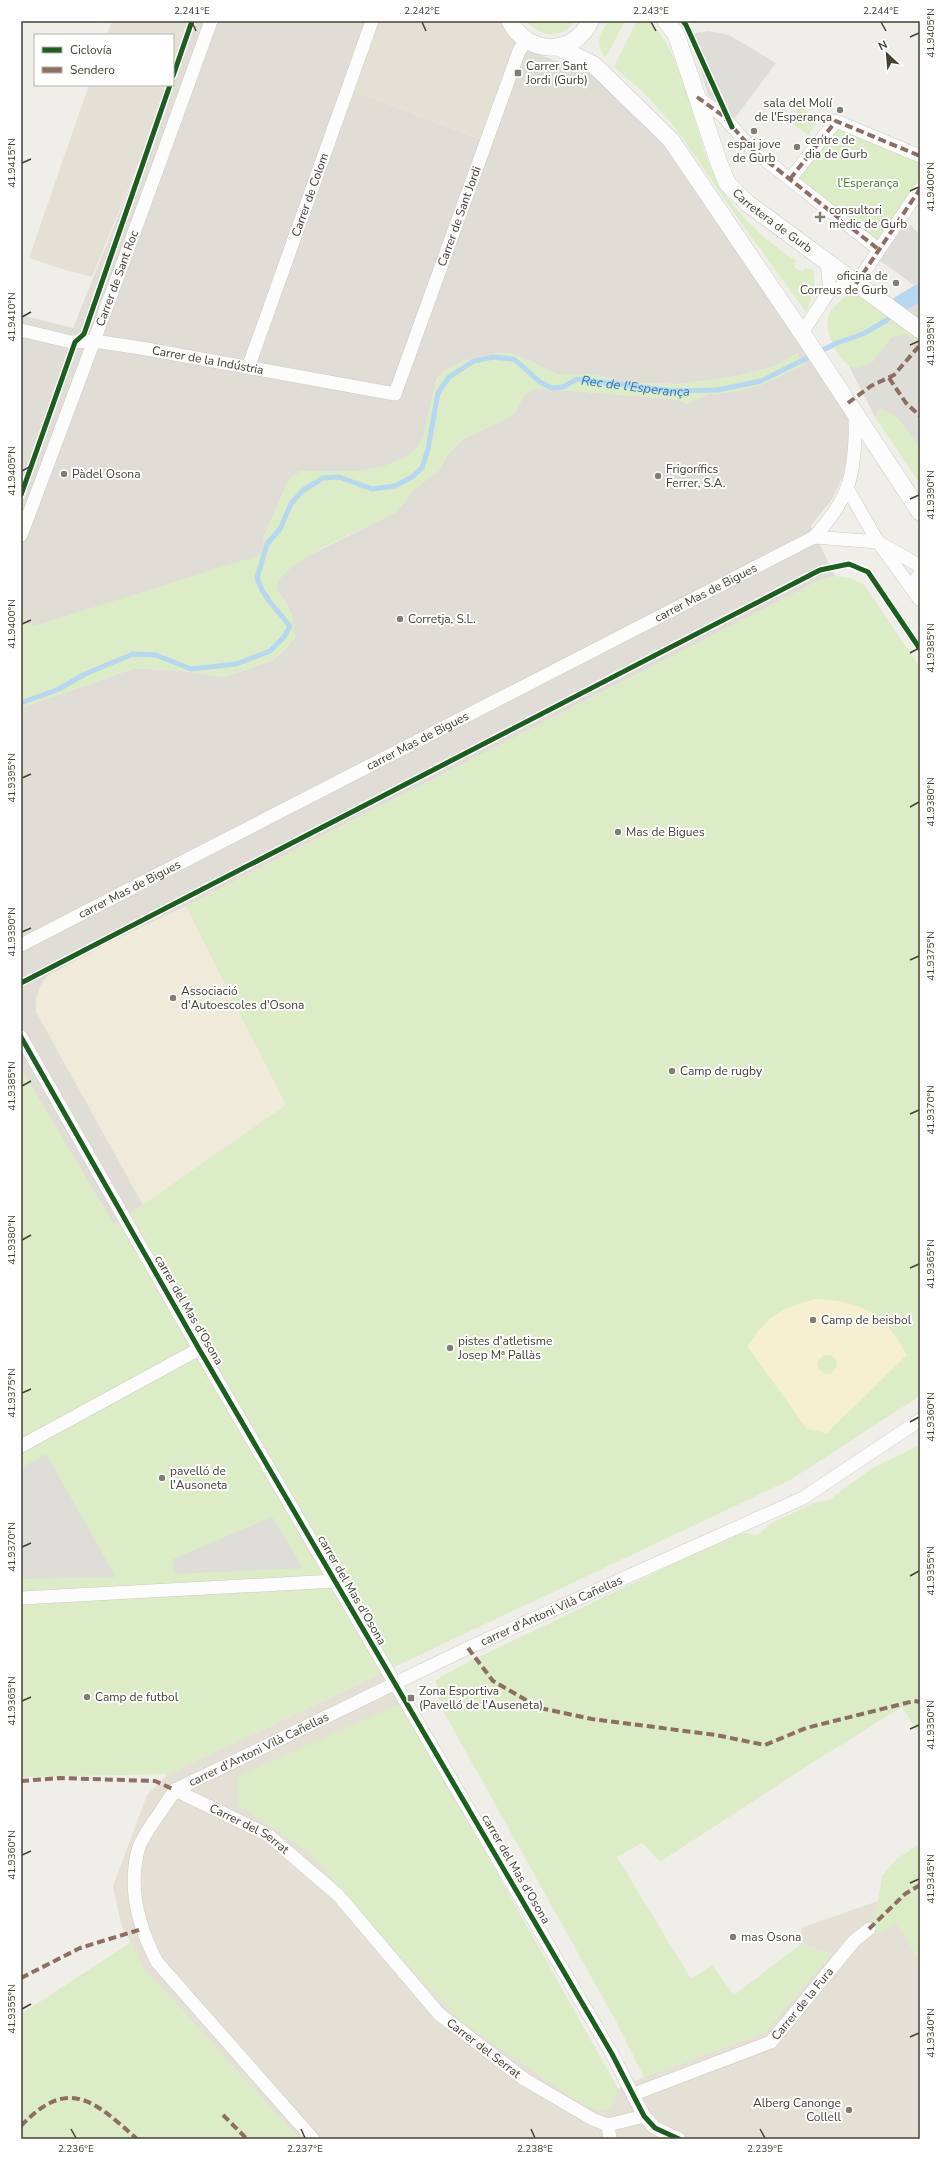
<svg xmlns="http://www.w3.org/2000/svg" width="941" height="2160" font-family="'Nunito Sans',sans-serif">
<rect width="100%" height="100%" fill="#f0eee8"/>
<g fill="#e5e0d5">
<polygon points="112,21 197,21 173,80 173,35 107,35"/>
<polygon points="372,21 504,21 518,47 486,141 346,88"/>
<polygon points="89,85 171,85 92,277 62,269 29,258"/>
<polygon points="384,1672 618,2089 644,2077 764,2033 831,1954 801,1944 801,1928 878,1901 877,1910 865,1939 897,1923 920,1962 920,2139 299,2139 144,1969 121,1924 113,1886 147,1795 168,1774"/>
</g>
<g fill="#e0ddd6">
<polygon points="197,21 372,21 346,88 485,141 518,47 607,79 671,145 848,416 849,450 843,476 833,498 811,526 835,576 820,580 186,906 286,1105 114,1225 21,1069 21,708 135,668 181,671 225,677 273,660 287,648 295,637 288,606 277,590 276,586 280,578 296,562 394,513 404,503 414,489 438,471 449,453 465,438 510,417 516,411 524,395 535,388 662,398 679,400 687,404 708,394 738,391 761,385 804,365 797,354 775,366 737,376 679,384 622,383 597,374 556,374 524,358 496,353 463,361 442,372 436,381 425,433 419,446 408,456 391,465 360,471 301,471 288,482 264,536 263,554 180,657 21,692 21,315 73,328 171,85 173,85 173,80"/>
<polygon points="920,295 920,323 899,307"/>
</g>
<polygon fill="#efeada" points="186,906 286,1105 143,1205 36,1012 36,1000 39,988 47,976 116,939"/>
<g fill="#dcecc6">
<path d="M527 21H575C563 39 539 38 527 21Z"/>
<path d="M609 21H625L605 58C596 44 598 33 609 21Z"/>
<path d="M637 21H648C682 48 694 129 712 171 727 206 764 240 796 261L794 267 802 272 805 268 813 270 815 287 806 312 737 217 675 127 642 91 614 67Z"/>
<polygon points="800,106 819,119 808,135 789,121"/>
<polygon points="836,121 920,156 920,189 878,249 790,179"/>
<path d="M866 279 920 323V345L906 335 892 337C884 348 874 365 859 368 840 371 821 327 830 312 835 304 858 286 866 279Z"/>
<polygon points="920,285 920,295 909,301 905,294"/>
<path d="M496 353H510L519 356 556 374H597L622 383 679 384 737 376 775 366 797 353 804 365 761 385 738 391 708 394 687 404 679 400 662 398 535 388 524 395 516 411 510 417 465 438 449 453 438 471 414 489 404 503 394 513C373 526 272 563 277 590L292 614 295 637 287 648 273 660 225 677 181 671 135 668 21 708V621L34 626 263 554 264 536 290 478 301 471H360L381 467 408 456 416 449 423 437 435 385 442 372 463 361Z"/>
<polygon points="879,409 894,414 920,447 920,483 876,419"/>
<polygon points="835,576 853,579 864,585 920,667 920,1396 790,1480 168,1774 21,1777 21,1069 114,1225 286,1105 186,906 820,580"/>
<polygon points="920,1445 920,1736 902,1707 799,1771 660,1862 642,1843 617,1857 691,1979 712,1965 734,1995 801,1944 831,1954 764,2033 644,2077 618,2025 440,1705 436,1680 464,1664 730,1537 744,1533 757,1535 772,1523 813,1503 829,1500 872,1468"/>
<path d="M402 1703 618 2089C613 2121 593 2110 574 2099L463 2023 406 1964 314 1858 290 1839 239 1806 238 1776Z"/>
<polygon points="920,1843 920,1962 897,1923 865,1940 877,1910 882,1876 896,1860"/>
<polygon points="131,1942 144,1969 299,2139 21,2139 21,2014"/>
</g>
<path fill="#f6efd1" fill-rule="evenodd" d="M815 1299C866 1302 882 1312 907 1355L827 1433 807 1429 747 1346C770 1315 778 1309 815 1299ZM824 1355H831L836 1359 837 1366 831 1374H825L818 1368 817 1362Z"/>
<g fill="#dfddd8">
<polygon points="709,31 729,35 776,63 735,118 708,95 690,34"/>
<polygon points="903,217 920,235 920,281 914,285 875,257"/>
<polygon points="906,334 920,345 920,447 894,414 879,409 876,419 849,366 859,368 873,361 892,337"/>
<polygon points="46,1454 113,1572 116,1577 21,1579 21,1468"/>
<polygon points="272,1517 303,1568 174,1574 173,1559"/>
</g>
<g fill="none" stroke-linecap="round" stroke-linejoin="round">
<path stroke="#b7d7f0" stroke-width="5" id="s1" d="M21 703 59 689 85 674 133 654 156 655 191 669 236 664 270 651 284 637 290 626 270 602 262 590 257 578 267 544 280 529 291 504 302 491 323 478 339 477 372 489 395 486 412 477 422 468 428 449 438 393 449 377 474 361 493 357 514 359 540 382 552 388 563 387 577 379 672 391 717 390 761 381 837 343 863 334 887 320 900 304"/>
<polyline stroke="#b7d7f0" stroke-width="17" points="900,304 920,292"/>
<defs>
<g id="minor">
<polyline points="697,97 722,115 753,150 878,249"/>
<polyline points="790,179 836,121 920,156"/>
<polyline points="830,290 856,284 920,189"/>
<path id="s2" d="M21 330 71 342 94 341 141 348 395 394 519 51 526 41"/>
<polyline points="802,333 830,290 827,263"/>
<path id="s3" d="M248 368 372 21"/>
<polyline points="847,488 878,542 920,600"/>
<path id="s4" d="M21 535C86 364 149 193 211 21"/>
<polyline points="814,537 878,542 920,566"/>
<polyline points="916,595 915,581 920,574"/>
<path id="s5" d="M21 945 814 537C827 523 840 506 847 488 855 467 855 438 856 415"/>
<polyline points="21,1037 199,1349 612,2054 644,2116 655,2128 679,2139"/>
<polyline points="21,1446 199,1349"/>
<polyline points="21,1598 335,1581"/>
<path id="s6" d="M175 1790 468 1648 803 1498 920 1420"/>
<path id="s7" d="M175 1790 268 1835 338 1895 439 2014 524 2079 594 2120 608 2125 644 2116"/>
<path d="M175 1790C168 1802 142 1836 139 1847 127 1887 138 1926 157 1962L313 2139"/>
<path id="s8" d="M634 2094 771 2042 854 1941 869 1929"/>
<polyline points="608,2125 610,2139"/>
</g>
<g id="tertiary">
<path d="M510 21C527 55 574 57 590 21"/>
<path id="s9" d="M666 21 676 34 719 163 727 183 747 203 920 330"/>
<polyline points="558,47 594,65 671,140 808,342 920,512"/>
</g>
</defs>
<use href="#minor" stroke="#cccac4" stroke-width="14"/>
<use href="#tertiary" stroke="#cccac4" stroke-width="18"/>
<use href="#minor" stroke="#fdfcfc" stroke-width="13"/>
<use href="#tertiary" stroke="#fdfcfc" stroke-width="17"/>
<g stroke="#8d6e63" stroke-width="4" stroke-dasharray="8 4" stroke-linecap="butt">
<polyline points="697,97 722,115 753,150 878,249"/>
<polyline points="790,179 836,121 920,156"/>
<polyline points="856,284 920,189"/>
<polyline points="889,378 906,403 920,416"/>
<polyline points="848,403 871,386 894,375 920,345"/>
<polyline points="468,1648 493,1681 540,1708 592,1719 716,1735 765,1745 806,1728 914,1701 920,1702"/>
<polyline points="21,1781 60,1778 155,1781 175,1790"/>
<polyline points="869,1929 905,1894 920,1885"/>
<polyline points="21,1978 80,1948 142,1929"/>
<polyline points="223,2115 247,2139"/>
<path d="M21 2126C69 2075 95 2102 137 2139"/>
</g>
<defs>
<g id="cycleway">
<polyline points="683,21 686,25 732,127"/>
<polyline points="173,76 192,21"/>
<polyline points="21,495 75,342 84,334 170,85"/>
<polyline points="21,983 820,570 849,564 868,572 920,649"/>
<polyline points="21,1037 199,1349 612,2054 644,2116 655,2128 679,2139"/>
</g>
</defs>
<use href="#cycleway" stroke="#fff" stroke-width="8"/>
<use href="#cycleway" stroke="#1b5e20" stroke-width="5"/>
</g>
<path fill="none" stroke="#464034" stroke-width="1.5" d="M192 22 196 31M422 22 426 31M651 22 656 31M881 22 886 31M910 37 919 33M22 163 31 159M910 191 919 187M22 317 31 312M910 345 919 341M22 471 31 466M910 499 919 495M22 624 31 620M910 653 919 648M22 778 31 774M910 807 919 802M22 932 31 928M910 960 919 956M22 1086 31 1081M910 1114 919 1110M22 1240 31 1235M910 1268 919 1264M22 1393 31 1389M910 1422 919 1417M22 1547 31 1543M910 1576 919 1571M22 1701 31 1697M910 1729 919 1725M22 1855 31 1851M910 1883 919 1879M22 2009 31 2004M910 2037 919 2033M71 2129 76 2138M301 2129 305 2138M531 2129 535 2138M760 2129 765 2138"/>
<g fill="#827d73" stroke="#fff" stroke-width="1.5">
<rect x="514" y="69" width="8" height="8" rx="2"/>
<circle cx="840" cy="110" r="4"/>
<circle cx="754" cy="131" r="4"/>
<circle cx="797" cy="147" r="4"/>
<path d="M818 211h4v4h4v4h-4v4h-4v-4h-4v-4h4z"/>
<circle cx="896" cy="283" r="4"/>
<circle cx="64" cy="474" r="4"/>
<circle cx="658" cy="476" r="4"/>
<circle cx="400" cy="619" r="4"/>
<circle cx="618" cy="832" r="4"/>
<circle cx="173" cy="998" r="4"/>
<circle cx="672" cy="1071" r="4"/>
<circle cx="813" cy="1320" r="4"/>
<circle cx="450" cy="1348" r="4"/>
<circle cx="162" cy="1478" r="4"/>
<circle cx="87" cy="1697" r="4"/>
<rect x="407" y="1694" width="8" height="8" rx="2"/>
<circle cx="733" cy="1937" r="4"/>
<circle cx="849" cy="2110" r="4"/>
</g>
<g text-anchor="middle" stroke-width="4" stroke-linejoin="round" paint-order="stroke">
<g font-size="12" fill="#464034" stroke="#fff" text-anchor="start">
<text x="526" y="70">Carrer Sant<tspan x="526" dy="14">Jordi (Gurb)</tspan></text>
<text x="832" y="107" text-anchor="end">sala del Molí<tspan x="832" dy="14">de l'Esperança</tspan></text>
<text x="805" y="144">centre de<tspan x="805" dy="14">dia de Gurb</tspan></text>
<text x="754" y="148" text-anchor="middle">espai jove<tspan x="754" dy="14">de Gurb</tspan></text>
<text x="829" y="214">consultori<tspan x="829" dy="14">mèdic de Gurb</tspan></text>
<text x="888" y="280" text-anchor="end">oficina de<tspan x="888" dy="14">Correus de Gurb</tspan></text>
<text x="666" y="473">Frigorífics<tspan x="666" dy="14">Ferrer, S.A.</tspan></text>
<text x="72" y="478">Pàdel Osona</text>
<text x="408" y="623">Corretja, S.L.</text>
<text x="626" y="836">Mas de Bigues</text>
<text x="181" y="995">Associació<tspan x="181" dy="14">d'Autoescoles d'Osona</tspan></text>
<text x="680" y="1075">Camp de rugby</text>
<text x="821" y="1324">Camp de beisbol</text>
<text x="458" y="1345">pistes d'atletisme<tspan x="458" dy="14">Josep Mª Pallàs</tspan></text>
<text x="170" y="1475">pavelló de<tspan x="170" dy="14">l'Ausoneta</tspan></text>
<text x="419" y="1695">Zona Esportiva<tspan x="419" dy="14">(Pavelló de l'Auseneta)</tspan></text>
<text x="95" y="1701">Camp de futbol</text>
<text x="741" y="1941">mas Osona</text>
<text x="841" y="2107" text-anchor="end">Alberg Canonge<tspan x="841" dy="14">Collell</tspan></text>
</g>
<g font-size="12" fill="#427b24" stroke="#fff">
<text x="868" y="187">l'Esperança</text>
</g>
<g font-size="12" fill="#464034" stroke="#fff">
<text dy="4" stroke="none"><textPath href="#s3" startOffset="184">Carrer de Colom</textPath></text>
<text dy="4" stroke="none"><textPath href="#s2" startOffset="569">Carrer de Sant Jordi</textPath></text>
<text dy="4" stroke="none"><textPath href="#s9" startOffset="233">Carretera de Gurb</textPath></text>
<text dy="4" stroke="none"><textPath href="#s4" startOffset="274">Carrer de Sant Roc</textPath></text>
<text dy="4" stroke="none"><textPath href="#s2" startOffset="190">Carrer de la Indústria</textPath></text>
<text dy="4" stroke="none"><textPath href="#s5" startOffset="770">carrer Mas de Bigues</textPath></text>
<text dy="4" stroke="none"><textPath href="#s5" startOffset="446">carrer Mas de Bigues</textPath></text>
<text dy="4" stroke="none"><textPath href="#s5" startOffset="122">carrer Mas de Bigues</textPath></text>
<text transform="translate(189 1310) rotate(60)" y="4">carrer del Mas d'Osona</text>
<text transform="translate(352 1590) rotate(60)" y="4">carrer del Mas d'Osona</text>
<text dy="4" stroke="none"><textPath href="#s6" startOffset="417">carrer d'Antoni Vilà Cañellas</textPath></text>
<text dy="4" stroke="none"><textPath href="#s6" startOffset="93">carrer d'Antoni Vilà Cañellas</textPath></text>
<text dy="4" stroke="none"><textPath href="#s7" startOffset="84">Carrer del Serrat</textPath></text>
<text transform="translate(516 1869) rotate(60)" y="4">carrer del Mas d'Osona</text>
<text dy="4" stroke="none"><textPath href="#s8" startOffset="196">Carrer de la Fura</textPath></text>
<text dy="4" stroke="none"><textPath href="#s7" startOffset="408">Carrer del Serrat</textPath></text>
</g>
<g font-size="13" font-style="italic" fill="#2875b8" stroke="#fff">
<text dy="5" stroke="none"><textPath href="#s1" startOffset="888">Rec de l'Esperança</textPath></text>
</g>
</g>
<rect width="941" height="2160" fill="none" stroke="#ffffff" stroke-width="44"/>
<rect x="34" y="34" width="140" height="52" fill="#ffffff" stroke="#b5b3ae"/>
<rect x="42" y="47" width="20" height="6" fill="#1b5e20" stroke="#b5b3ae"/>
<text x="70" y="54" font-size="12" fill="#464034">Ciclovía</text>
<rect x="42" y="67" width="20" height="6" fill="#8d6e63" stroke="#b5b3ae"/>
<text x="70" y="74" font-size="12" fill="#464034">Sendero</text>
<g transform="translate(887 54) rotate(334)" stroke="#ffffff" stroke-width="3" paint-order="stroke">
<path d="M0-3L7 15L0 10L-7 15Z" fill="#464034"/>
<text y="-6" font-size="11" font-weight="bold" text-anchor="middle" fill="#464034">N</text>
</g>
<rect x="22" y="22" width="897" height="2116" fill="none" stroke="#464034" stroke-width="1.5"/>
<g font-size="10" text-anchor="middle" fill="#464034">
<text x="192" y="14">2.241°E</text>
<text x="422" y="14">2.242°E</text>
<text x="651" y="14">2.243°E</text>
<text x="881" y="14">2.244°E</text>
<text transform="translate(930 33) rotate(-90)" y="4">41.9405°N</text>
<text transform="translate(11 163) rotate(-90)" y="4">41.9415°N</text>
<text transform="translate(930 187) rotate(-90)" y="4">41.9400°N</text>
<text transform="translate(11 317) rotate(-90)" y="4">41.9410°N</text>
<text transform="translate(930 341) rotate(-90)" y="4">41.9395°N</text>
<text transform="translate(11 471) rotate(-90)" y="4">41.9405°N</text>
<text transform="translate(930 495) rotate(-90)" y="4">41.9390°N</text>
<text transform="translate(11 624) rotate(-90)" y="4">41.9400°N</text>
<text transform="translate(930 648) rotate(-90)" y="4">41.9385°N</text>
<text transform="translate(11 778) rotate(-90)" y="4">41.9395°N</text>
<text transform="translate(930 802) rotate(-90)" y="4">41.9380°N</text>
<text transform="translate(11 932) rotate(-90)" y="4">41.9390°N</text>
<text transform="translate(930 956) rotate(-90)" y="4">41.9375°N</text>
<text transform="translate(11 1086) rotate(-90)" y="4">41.9385°N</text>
<text transform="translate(930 1110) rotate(-90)" y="4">41.9370°N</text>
<text transform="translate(11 1240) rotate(-90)" y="4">41.9380°N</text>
<text transform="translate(930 1264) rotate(-90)" y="4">41.9365°N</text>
<text transform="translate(11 1393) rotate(-90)" y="4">41.9375°N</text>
<text transform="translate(930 1417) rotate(-90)" y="4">41.9360°N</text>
<text transform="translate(11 1547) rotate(-90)" y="4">41.9370°N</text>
<text transform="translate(930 1571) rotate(-90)" y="4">41.9355°N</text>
<text transform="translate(11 1701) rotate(-90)" y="4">41.9365°N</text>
<text transform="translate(930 1725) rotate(-90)" y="4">41.9350°N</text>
<text transform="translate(11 1855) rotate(-90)" y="4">41.9360°N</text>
<text transform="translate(930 1879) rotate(-90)" y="4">41.9345°N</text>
<text transform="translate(11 2009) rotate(-90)" y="4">41.9355°N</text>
<text transform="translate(930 2033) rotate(-90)" y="4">41.9340°N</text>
<text x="76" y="2152">2.236°E</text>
<text x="305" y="2152">2.237°E</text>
<text x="535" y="2152">2.238°E</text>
<text x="765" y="2152">2.239°E</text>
</g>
</svg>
